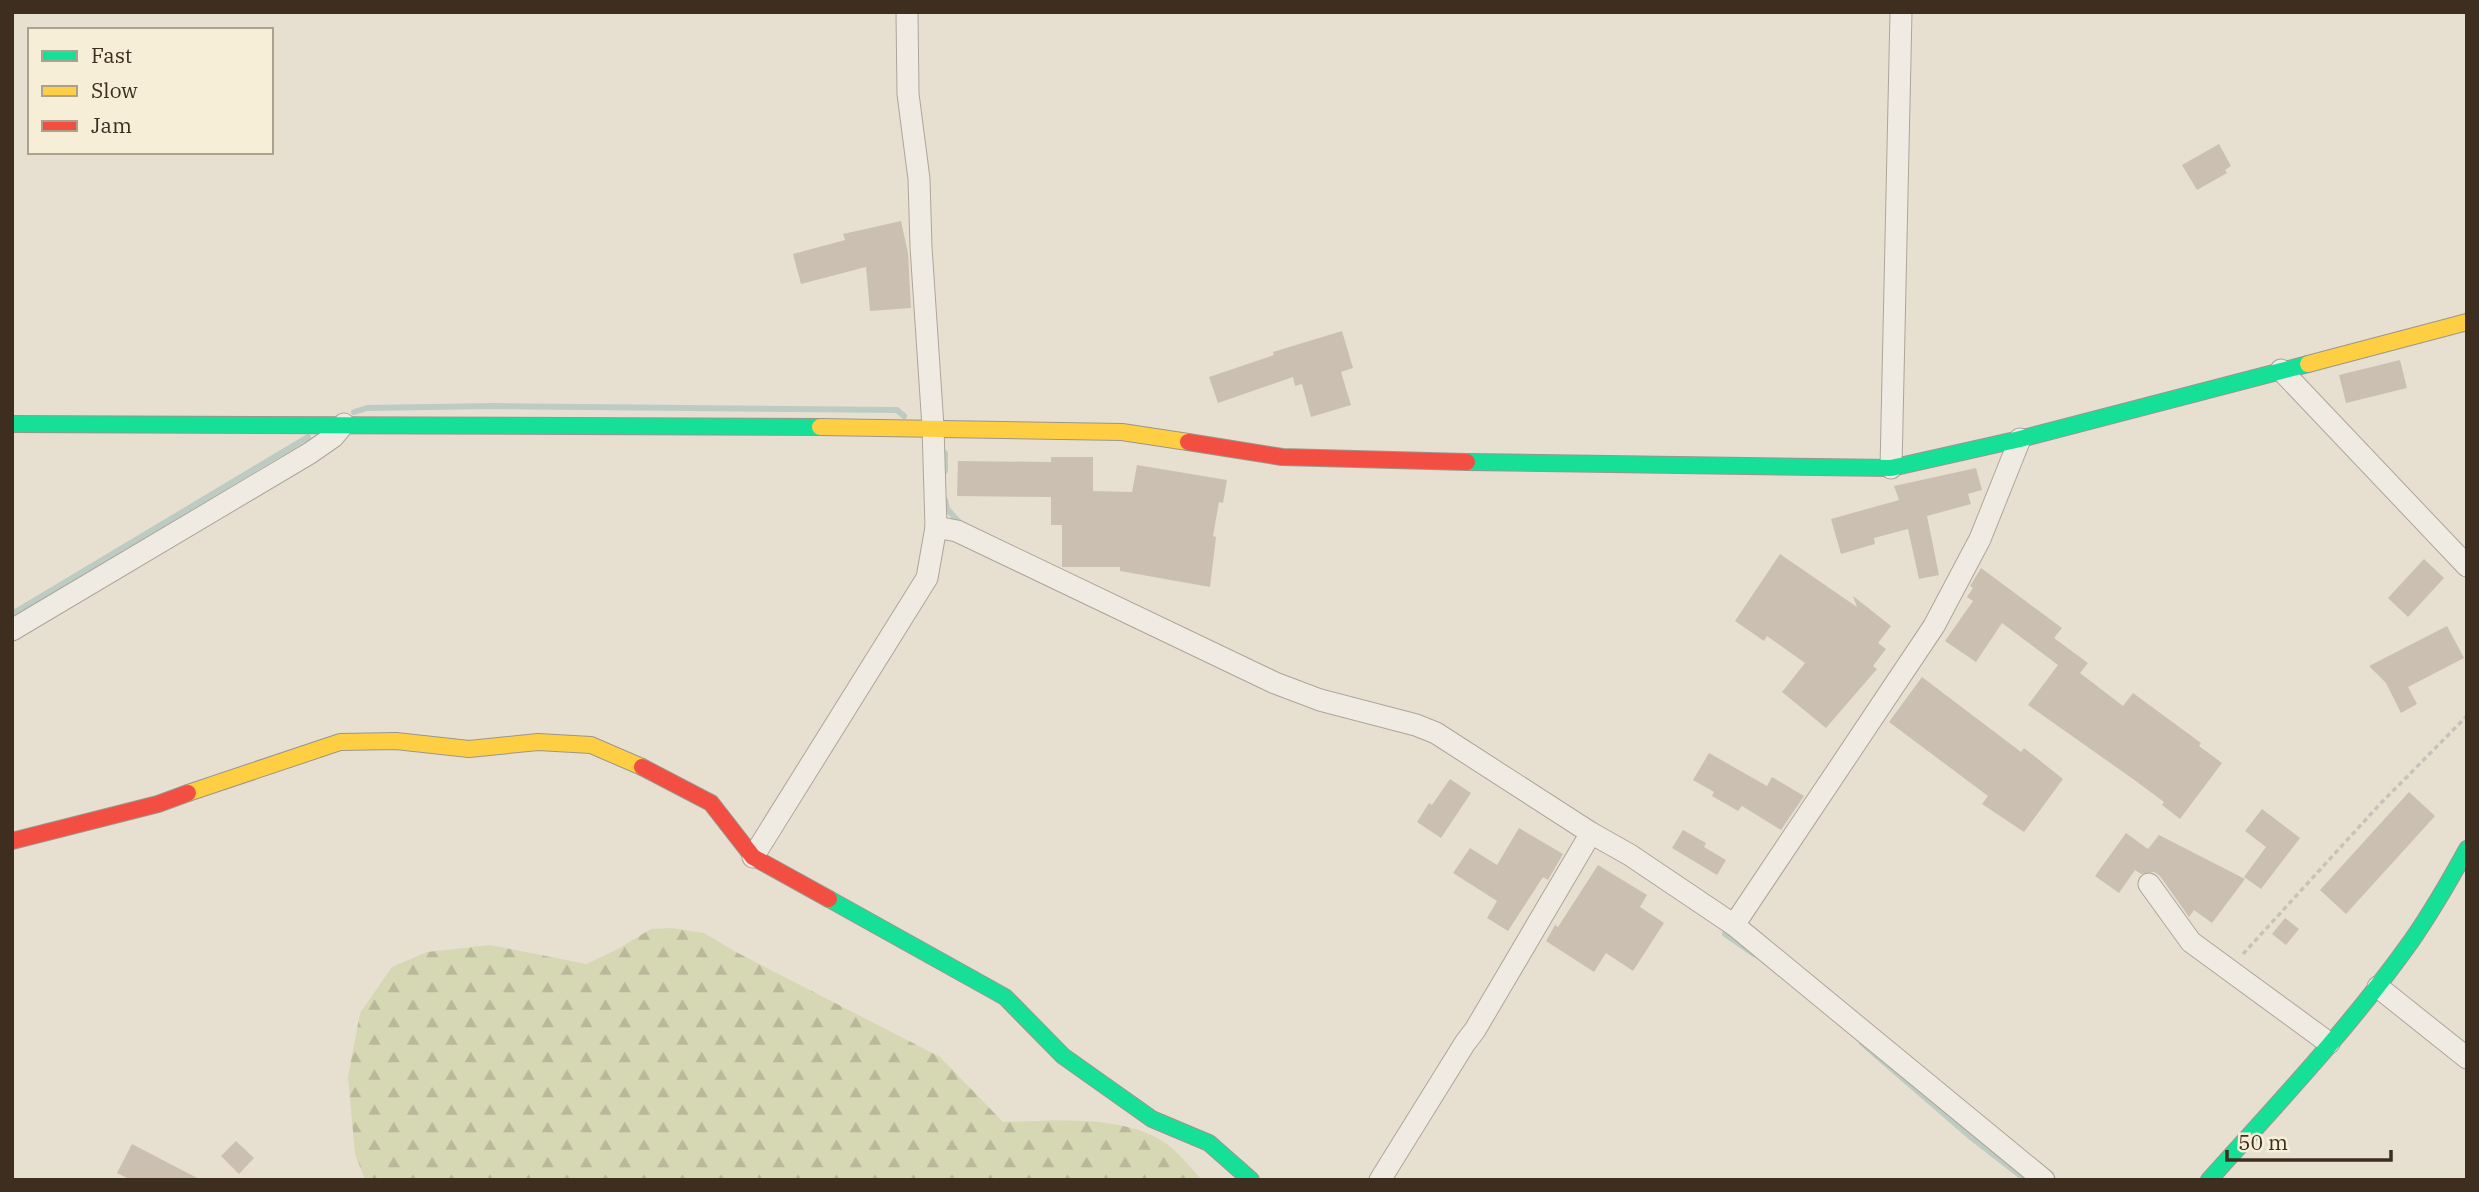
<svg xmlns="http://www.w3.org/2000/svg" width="2479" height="1192" font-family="'IBM Plex Serif',serif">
<defs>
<pattern id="forest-firs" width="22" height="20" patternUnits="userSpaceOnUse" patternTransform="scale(1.75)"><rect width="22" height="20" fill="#d6d7b3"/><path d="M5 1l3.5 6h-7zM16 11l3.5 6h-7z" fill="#b9b99a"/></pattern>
</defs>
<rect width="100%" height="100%" fill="#e7e0d1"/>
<path fill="url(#forest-firs)" d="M672 928 704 933 736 952 940 1057 1003 1122C1055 1121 1130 1113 1172 1148 1183 1158 1192 1169 1202 1180H365L355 1154 348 1077 360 1013 392 967 427 952 490 945 586 964 616 950 651 929Z"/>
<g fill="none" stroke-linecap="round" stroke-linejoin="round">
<g stroke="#bcccc2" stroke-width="6">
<polyline points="354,412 367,408 492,406 897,410 904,416"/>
<polyline points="940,449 945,453 945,471"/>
<polyline points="945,500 947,509 961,524"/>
<polyline points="12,614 308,437"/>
<polyline points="1727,924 1725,934 1754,954"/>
<polyline points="1862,1043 1972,1138 2026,1180"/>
</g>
</g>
<g fill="#cbbfb2">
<polygon points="2219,144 2231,166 2225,170 2227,173 2197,190 2182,165"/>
<polygon points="901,221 908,253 911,308 870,311 866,267 801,284 793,254 845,240 843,234"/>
<polygon points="1342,331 1353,368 1341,372 1351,405 1311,417 1302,384 1295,386 1293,377 1218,403 1209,377 1274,355 1273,352"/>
<polygon points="2400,360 2407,388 2346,403 2339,375"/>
<polygon points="1051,457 1093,457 1093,491 1132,492 1137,465 1227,480 1223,503 1219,502 1213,536 1216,537 1210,587 1120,571 1120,567 1062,567 1062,525 1051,525 1051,497 957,496 958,461 1051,462"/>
<polygon points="1976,468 1982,490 1968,494 1971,504 1927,516 1939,575 1919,579 1908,529 1874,538 1875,544 1841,554 1831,519 1899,500 1894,486"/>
<polygon points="1780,554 1857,607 1853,596 1891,626 1878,643 1886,649 1873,666 1877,669 1826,728 1782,692 1805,663 1767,636 1764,641 1735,621"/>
<polygon points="2424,559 2444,578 2408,617 2388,598"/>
<polygon points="1981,568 2062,628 2054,638 2088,663 2080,673 2123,706 2133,693 2201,743 2199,746 2222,763 2180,819 2162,805 2164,802 2133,779 2028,705 2058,665 2002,623 1976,662 1945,641 1973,601 1967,597 1973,588 1970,586"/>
<polygon points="2447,626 2464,658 2408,687 2417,704 2401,713 2386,683 2369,666"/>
<polygon points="1922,677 2021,752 2024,748 2063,779 2024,832 1982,804 1988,796 1889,722"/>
<polygon points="1709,753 1767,786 1772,777 1804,796 1781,830 1742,806 1738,811 1712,796 1714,792 1693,780"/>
<polygon points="1450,779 1471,793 1441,838 1417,822 1429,803 1432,805"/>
<polygon points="2409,792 2435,816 2346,914 2320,890"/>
<polygon points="2262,809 2300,838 2261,889 2244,877 2266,847 2245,831"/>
<polygon points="1519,828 1563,854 1548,880 1543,877 1508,931 1487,918 1497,901 1453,873 1470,848 1497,865"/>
<polygon points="1683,830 1706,843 1704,847 1726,860 1717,875 1672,848"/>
<polygon points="2126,833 2148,849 2159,835 2245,879 2212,923 2194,910 2189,917 2160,876 2154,872 2141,874 2135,870 2119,893 2095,876"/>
<polygon points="1598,865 1647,895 1640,907 1664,923 1633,971 1606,953 1594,972 1546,941 1555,925 1558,927"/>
<polygon points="2285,918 2299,929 2286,945 2272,934"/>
<polygon points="236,1141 254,1158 239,1174 221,1156"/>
<polygon points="132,1144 201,1180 131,1180 117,1173"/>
</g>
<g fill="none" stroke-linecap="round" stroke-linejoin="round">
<defs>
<g id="street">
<polyline points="2281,370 2467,566"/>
<polyline points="1891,468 1901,12"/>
<polyline points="936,527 957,531 1275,683 1320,700 1416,725 1436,733 1591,833 1630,855 1734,925 2044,1180"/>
<polyline points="12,630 310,453 333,437 344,424"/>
<polyline points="753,857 927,578 936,527 933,427 921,247 919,179 908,94 907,12"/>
<polyline points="2149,884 2191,942 2329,1043"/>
<polyline points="1734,925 1934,626 1980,539 2020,439"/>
<polyline points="2378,987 2467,1058"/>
<polyline points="1380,1180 1465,1043 1475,1030 1591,833"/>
</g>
<g id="fast">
<polyline points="12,424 820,427"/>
<polyline points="1467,462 1891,468 2020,439 2308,364"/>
<polyline points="829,899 1005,997 1063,1056 1152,1119 1209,1143 1251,1180"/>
<path d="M2209 1180C2279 1102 2351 1026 2412 940 2432 911 2450 880 2467 849"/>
</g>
<g id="slow">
<polyline points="2308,364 2467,322"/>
<polyline points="820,427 1122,432 1188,442"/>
<polyline points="188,793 340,742 396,741 469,749 538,742 591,745 642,767"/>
</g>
<g id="jam">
<polyline points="1188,442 1282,457 1467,462"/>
<polyline points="642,767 711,803 753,857 829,899"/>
<polyline points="12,841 158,804 188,793"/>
</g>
</defs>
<use href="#street" stroke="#ada599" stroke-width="23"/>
<use href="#fast" stroke="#9c958a" stroke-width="18"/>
<use href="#slow" stroke="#9c958a" stroke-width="18"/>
<use href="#jam" stroke="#9c958a" stroke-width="18"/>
<polyline stroke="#c8c2b9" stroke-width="3.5" stroke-dasharray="5 3.5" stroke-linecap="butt" points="2243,954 2380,804 2467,716"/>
<use href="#street" stroke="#efebe3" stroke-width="21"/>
<use href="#fast" stroke="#16e098" stroke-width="16"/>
<use href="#slow" stroke="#ffcf43" stroke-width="16"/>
<use href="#jam" stroke="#f24e42" stroke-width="16"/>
</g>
<rect width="2479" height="1192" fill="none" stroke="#3d2e20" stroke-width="28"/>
<rect x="28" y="28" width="245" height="126" fill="#f7eed8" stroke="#ada18e" stroke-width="2"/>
<rect x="42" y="51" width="35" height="10" fill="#16e098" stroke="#ada18e" stroke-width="2"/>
<text x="91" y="63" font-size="21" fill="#3d2e20">Fast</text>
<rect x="42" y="86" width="35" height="10" fill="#ffcf43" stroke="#ada18e" stroke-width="2"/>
<text x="91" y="98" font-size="21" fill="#3d2e20">Slow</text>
<rect x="42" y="121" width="35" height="10" fill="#f24e42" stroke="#ada18e" stroke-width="2"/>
<text x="91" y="133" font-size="21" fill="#3d2e20">Jam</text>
<path d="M2227 1150v10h164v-10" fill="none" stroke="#3d2e20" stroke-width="3.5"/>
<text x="2238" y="1150" font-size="21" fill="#3d2e20" stroke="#f7eed8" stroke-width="5" paint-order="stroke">50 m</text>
</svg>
